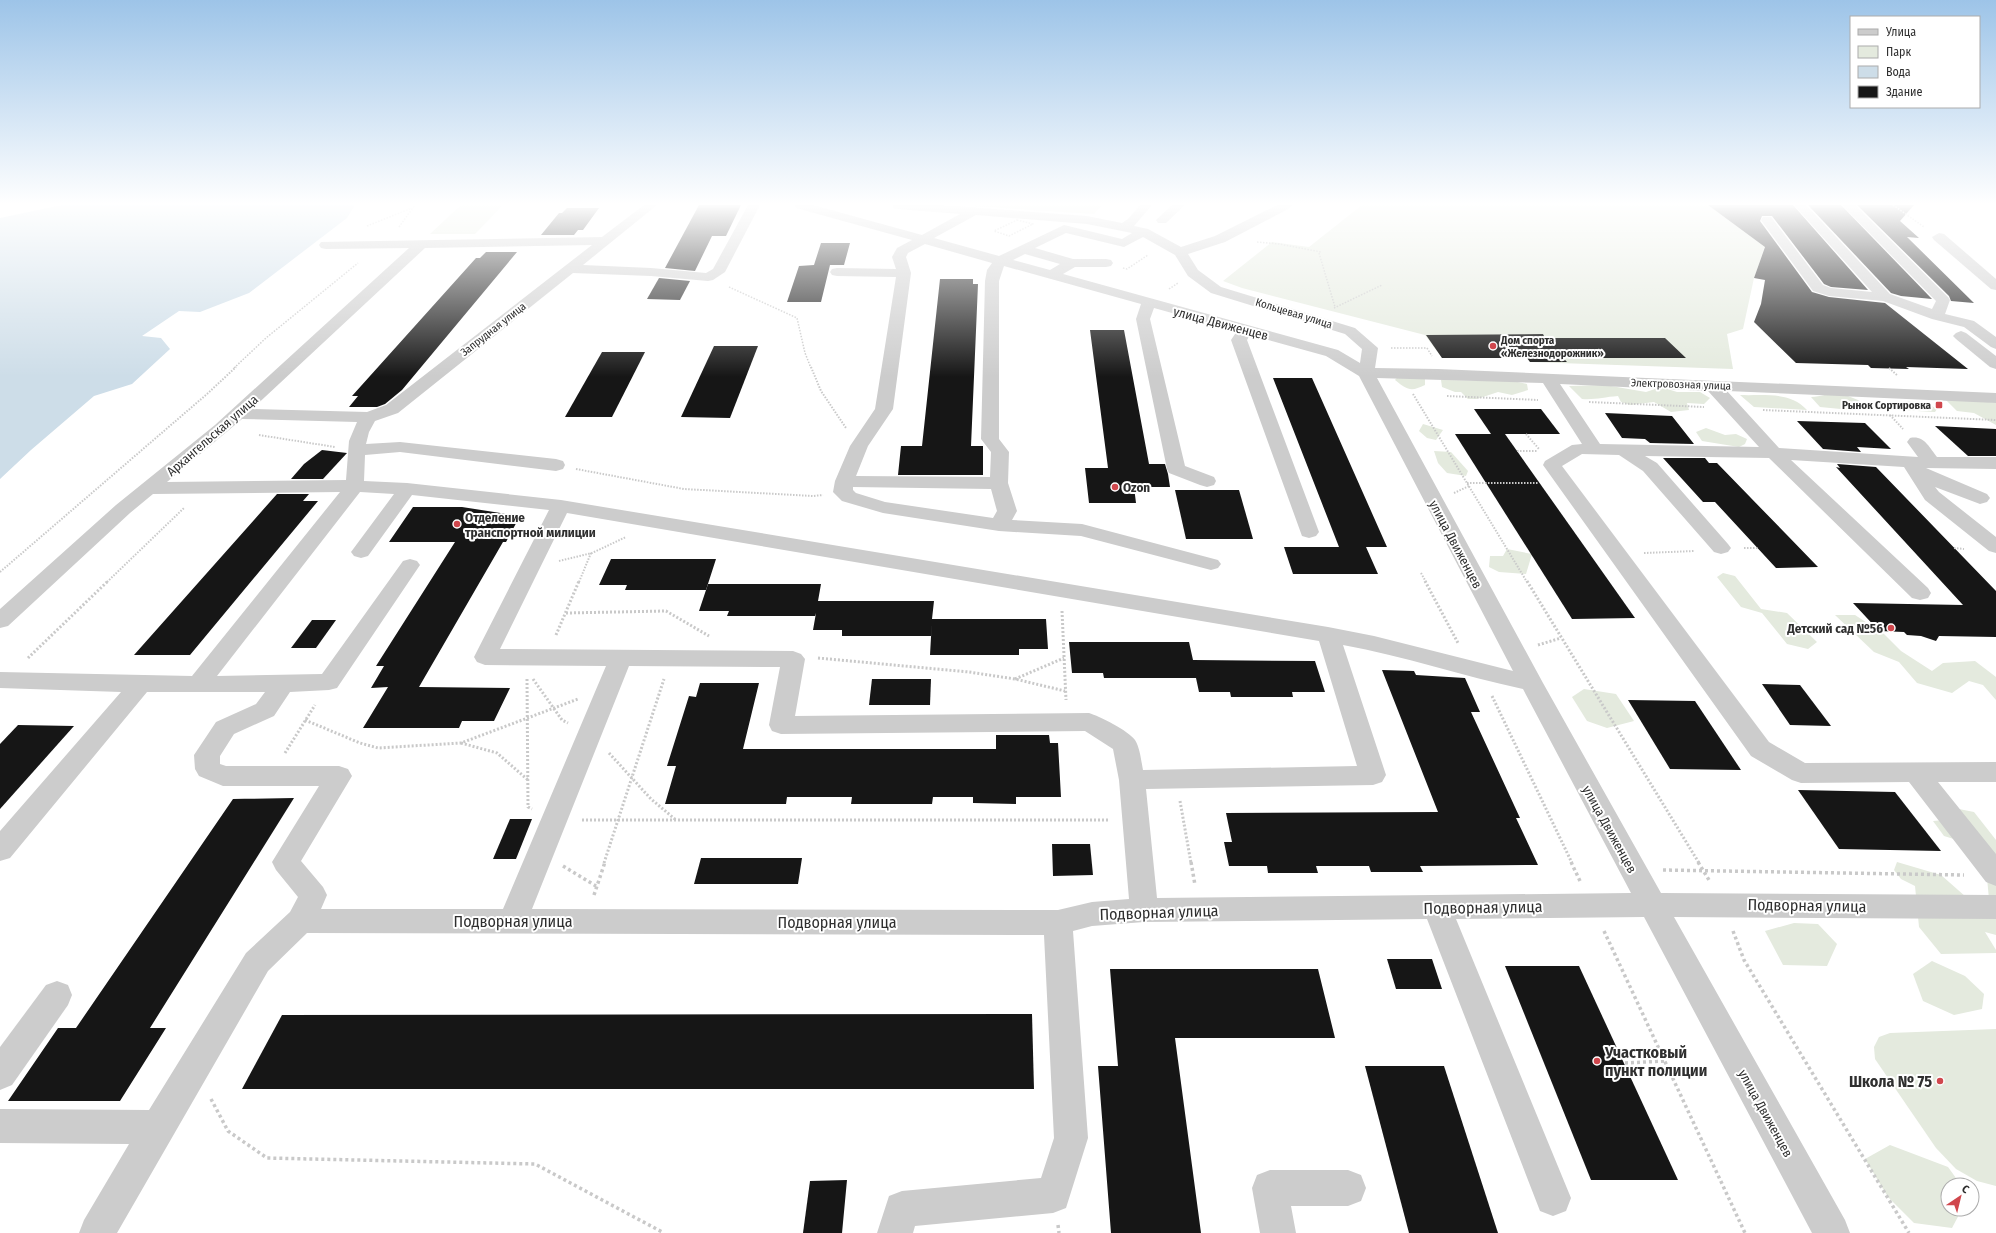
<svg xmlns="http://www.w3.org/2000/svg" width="1996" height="1233" font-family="'Fira Sans Condensed',sans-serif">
<rect width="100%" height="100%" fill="#fff"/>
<g fill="#e4eade">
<polygon points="461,205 503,205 475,234 430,234"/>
<polygon points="957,205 1102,205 1094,214"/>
<polygon points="1362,205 1708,205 1765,246 1754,278 1743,329 1727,334 1733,369 1530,362 1527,358 1442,358 1425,335 1242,288 1223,281 1272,242 1309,247"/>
<path d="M1400 374 1425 378V385C1411 392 1407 390 1395 380Z"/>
<polygon points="1441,380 1513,381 1527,384 1528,390 1512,395 1498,392 1477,399 1468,399 1461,392 1455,392 1442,387"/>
<path d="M1605 385 1646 392 1661 387 1677 392H1700L1710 398 1704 404 1687 403 1689 410 1671 412 1654 402 1630 405 1621 402 1618 396C1604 397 1595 400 1582 399L1569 386Z"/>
<path d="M1838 392 1858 400 1867 407 1851 410 1820 407 1811 397C1821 397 1828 393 1838 392Z"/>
<path d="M1740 395C1763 396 1790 391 1807 410L1754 407Z"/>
<polygon points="1942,396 1996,403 1996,425 1974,413 1957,411"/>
<path d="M1894 401 1925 402 1937 409 1935 412C1922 411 1911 411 1897 409Z"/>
<polygon points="1423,424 1443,430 1436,440 1427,438 1419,431"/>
<polygon points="1706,428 1725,435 1736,434 1747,439 1745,444 1739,447 1702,441 1696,432"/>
<polygon points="1434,451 1451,452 1468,471 1466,476 1447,473 1438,463"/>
<polygon points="1507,549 1532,554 1526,574 1499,572 1489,567 1490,556 1503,556"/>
<polygon points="1723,573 1735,576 1761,609 1787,613 1817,642 1808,649 1787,644 1762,613 1741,607 1717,577"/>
<polygon points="1835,615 1855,615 1884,634 1901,651 1932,671 1943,663 1975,661 1996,677 1996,700 1983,685 1969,681 1952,693 1917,683 1899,662 1874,652"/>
<polygon points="1584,689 1616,694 1634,721 1607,728 1587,721 1572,697"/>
<polygon points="1949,807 1974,812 1996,840 1996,861 1970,844 1944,836 1933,821 1944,820"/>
<polygon points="1897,862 1941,875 1966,897 1989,899 1987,878 1996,872 1996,935 1985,932 1996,950 1996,953 1941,954 1919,927 1915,886 1901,879 1894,870"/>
<polygon points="1794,923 1818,924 1837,944 1827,966 1783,965 1765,931"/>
<polygon points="1932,961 1965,976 1984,994 1982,1009 1954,1015 1923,1001 1913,974"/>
<polygon points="1996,1029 1996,1186 1977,1181 1956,1169 1936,1148 1875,1059 1874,1047 1879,1037 1890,1033"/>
<polygon points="1890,1145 1948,1167 1961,1185 1948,1185 1948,1209 1962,1209 1952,1228 1914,1223 1888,1197 1865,1159"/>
</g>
<polygon fill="#cddde8" points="62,205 355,205 347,218 249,293 200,312 179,311 142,336 161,338 170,349 132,384 94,396 31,450 0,479 0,218"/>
<g fill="#161616">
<polygon points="699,205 741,205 726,236 712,236 695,271 665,268"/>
<polygon points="1708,205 1793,205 1868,290 1831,287 1824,284 1772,216 1762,216 1760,221 1812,292 1829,297 1885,303 1968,369 1906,367 1909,369 1871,368 1868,365 1796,363 1754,322 1761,304 1765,280 1754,278 1765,247"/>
<polygon points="1808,205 1841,205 1932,299 1901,296 1891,293"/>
<polygon points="1857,205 1914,205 1900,221 1919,238 1907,237 1974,303 1951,301 1949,296"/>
<polygon points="567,208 599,208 583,230 578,230 574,235 541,235 559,213 562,213"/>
<polygon points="821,243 850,243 844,265 830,265 821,302 787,302 799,266 814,265"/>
<polygon points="486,252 517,252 402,390 385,404 377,407 349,407 358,396 352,396 476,258 480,258"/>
<polygon points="659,278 690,281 680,300 647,299"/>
<polygon points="940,279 973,279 973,284 978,284 971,446 983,446 983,475 898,475 901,446 922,446"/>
<polygon points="1090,330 1124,330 1149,464 1165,464 1168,474 1170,487 1134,487 1136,503 1089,503 1085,468 1108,468"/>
<polygon points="1543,334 1545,338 1665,338 1686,358 1563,358 1567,362 1530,362 1527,358 1442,358 1426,335"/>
<polygon points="714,346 758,346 730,418 681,417"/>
<polygon points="602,352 645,352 612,417 565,417"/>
<polygon points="1273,378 1312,378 1387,547 1366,547 1378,574 1293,574 1284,547 1339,547"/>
<polygon points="1474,409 1541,409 1560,434 1491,434"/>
<polygon points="1605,413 1672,416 1694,444 1650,443 1645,439 1622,438"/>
<polygon points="1797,421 1865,423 1891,449 1857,447 1861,452 1823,449"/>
<polygon points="1935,426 1996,429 1996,456 1968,456"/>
<polygon points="1455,434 1505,434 1635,618 1572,619"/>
<polygon points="322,450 347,453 323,479 291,479 304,464"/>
<polygon points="1663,458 1705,458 1709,463 1717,463 1818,567 1776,568 1715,502 1703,502"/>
<polygon points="1837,464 1876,467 1996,591 1996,637 1939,636 1936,641 1921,636 1907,635 1904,632 1879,631 1853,603 1963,605 1836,467 1840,468"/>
<polygon points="1175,490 1239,490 1253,539 1186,539"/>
<polygon points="277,494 309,494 303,501 318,501 190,655 134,655"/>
<polygon points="413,507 462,507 520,516 506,542 503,542 419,687 510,688 494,721 462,721 459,728 363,728 388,687 371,688 384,666 376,666 455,542 389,542"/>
<polygon points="611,559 716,559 706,590 625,590 627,585 599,585"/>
<polygon points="708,584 821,584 818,601 934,601 932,619 1046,619 1048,649 1019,649 1019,655 930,655 932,619 931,636 842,636 842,630 813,630 816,613 815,616 727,616 729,611 699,611"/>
<polygon points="312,620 336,620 316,648 291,648"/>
<polygon points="1069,642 1189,642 1193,660 1315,661 1325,692 1292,692 1293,697 1231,697 1230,692 1199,692 1196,678 1104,678 1103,673 1072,673"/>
<polygon points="1382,670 1414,671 1416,675 1465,678 1480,712 1471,712 1520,818 1516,818 1538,865 1420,866 1423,872 1371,872 1369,866 1316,866 1318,873 1268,873 1267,866 1229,866 1224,842 1232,842 1226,813 1438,812"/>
<polygon points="872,679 931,679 930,705 869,705"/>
<polygon points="700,683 759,683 743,749 996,749 996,735 1049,735 1050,743 1058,743 1061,797 1016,797 1016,804 973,803 973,797 933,797 932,804 851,804 852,797 787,797 786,804 665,804 676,766 667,766 689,696 696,697"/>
<polygon points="1762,684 1800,685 1831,726 1790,725"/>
<polygon points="1628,700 1695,701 1741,770 1670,769"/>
<polygon points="18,725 74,726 0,809 0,744"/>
<polygon points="1798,790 1895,792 1941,851 1839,849"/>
<polygon points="294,798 150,1028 166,1028 120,1101 8,1101 58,1028 76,1028 233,799"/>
<polygon points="510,819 532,819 516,859 493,859"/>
<polygon points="1052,844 1090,844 1093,875 1053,876"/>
<polygon points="701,858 802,858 798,884 694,884"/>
<polygon points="1387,959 1432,959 1442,989 1396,989"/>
<polygon points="1505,966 1579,966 1678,1180 1591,1180"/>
<polygon points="1110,969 1318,969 1335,1038 1175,1038 1201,1233 1111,1233 1098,1066 1118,1066"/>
<polygon points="1032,1014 1034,1089 242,1089 282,1015"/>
<polygon points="1365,1066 1444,1066 1498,1233 1409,1233"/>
<polygon points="847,1180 842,1233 803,1233 810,1181"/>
</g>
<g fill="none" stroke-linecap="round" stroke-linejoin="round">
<g stroke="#c9c9c9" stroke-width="1.5" stroke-dasharray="1.5 1.5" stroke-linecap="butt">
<polyline points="1893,205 1924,227"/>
<polygon points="1017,220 1033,224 1009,236 994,231"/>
<polyline points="367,226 412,208"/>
<polyline points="399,227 415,205"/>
<polyline points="1257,242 1279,244 1321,252"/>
<polyline points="1319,253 1335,307"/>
<polyline points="1123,268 1127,269 1148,255"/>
<polyline points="729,287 797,318 805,353 811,368"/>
<polyline points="1169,289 1178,283"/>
<polyline points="1334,308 1382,285"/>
<polyline points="1391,348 1427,348 1432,356"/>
<polyline points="234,368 266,338 358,263"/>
</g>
<g stroke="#c9c9c9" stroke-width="2" stroke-dasharray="1.5 1.5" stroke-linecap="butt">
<polyline points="811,367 821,391 846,428"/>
<polyline points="1889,368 1897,375"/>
<polyline points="1413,394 1527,582"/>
<polyline points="1447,396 1538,400"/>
<polyline points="1589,402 1704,407"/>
<polyline points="1763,410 1996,420"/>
<polyline points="1890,415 1903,429"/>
<polyline points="1526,434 1539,449"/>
<polyline points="259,435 335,447"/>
<polyline points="1517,451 1537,451"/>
<polyline points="576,469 684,489 813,496 823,495"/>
<polyline points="1467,483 1538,483"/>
<polyline points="1454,493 1469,486"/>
<polyline points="1744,548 1758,548"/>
<polyline points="1954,548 1964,549"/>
<polyline points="1644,553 1695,551"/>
<polyline points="559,561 592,553 626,537"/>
<polyline points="0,572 207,394 236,367"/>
<polyline points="1421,573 1426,582"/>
<polyline points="107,582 184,508"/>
<polyline points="579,582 591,553"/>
</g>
<g stroke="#c9c9c9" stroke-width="3" stroke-dasharray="2 2" stroke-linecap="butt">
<polyline points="1425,581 1458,643"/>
<polyline points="1527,581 1699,863"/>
<polyline points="1062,611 1066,700"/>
<polyline points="566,613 666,611 709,636"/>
<polyline points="556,635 579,581"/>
<polyline points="1538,645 1561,638"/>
<polyline points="28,658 108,581"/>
<polyline points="818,658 969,672 1015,679 1065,691"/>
<polyline points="527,679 528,807 532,809"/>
<polyline points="533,679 562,720 568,723"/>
<polyline points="1015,679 1064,658"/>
<polyline points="1492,696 1572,863"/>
<polyline points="305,720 360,743 378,748 461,743 578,699"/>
<polyline points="461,743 497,753 528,780"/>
<polyline points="285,753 315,705"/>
<polyline points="609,753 651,799 676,820"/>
<polyline points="1180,801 1191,863"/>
<polyline points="582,820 1109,820"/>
<polyline points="604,863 664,679"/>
</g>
<g stroke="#c9c9c9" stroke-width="3.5" stroke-dasharray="3 3" stroke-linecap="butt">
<polyline points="1191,862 1195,885"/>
<polyline points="1571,862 1580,881"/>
<polyline points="1698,862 1709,880"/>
<polyline points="563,866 596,886"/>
<polyline points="1663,870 1964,875"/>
<polyline points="594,895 605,862"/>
<polyline points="1604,931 1745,1233"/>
<polyline points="1733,931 1744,960 1909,1233"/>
<polyline points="1625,1063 1665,1061"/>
<polyline points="211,1099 228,1131 267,1158 535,1164 664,1233"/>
<polyline points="1058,1225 1059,1233"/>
</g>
<g fill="#ccc" fill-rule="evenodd">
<path d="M644 205H657L583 265 651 268 706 273 713 269 748 205H760L725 272 713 280 708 281 651 276 573 273 398 413 375 421 369 432 366 444 400 442 556 459 563 461 565 465 563 469 556 471 400 452 365 455 364 481 407 483 561 500 1328 627 1374 636 1513 671 1359 376 1326 356 1250 335 1247 340 1319 532 1316 536 1309 538 1302 536 1231 340 1237 331 1154 308 1150 319 1185 466 1214 477 1216 481 1214 485 1207 487 1200 485 1169 473 1167 469 1136 319 1141 304 1004 266 999 281V439L1009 452 1008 483 1017 511 1012 520 1082 524 1218 560 1221 564 1218 568 1211 570 1081 536 999 531 883 513 842 501 833 492 835 481 850 446 875 409 896 277 837 276 832 275 830 272 832 269 837 268 896 269 892 257 897 248 912 240 796 208 794 205H813L922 235 960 214 898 209 894 208 892 205H941L1087 216 1122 223 1128 219 1140 205H1152L1134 226 1148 229 1181 247 1215 236 1277 205H1292L1290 208 1225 242 1188 254 1198 270 1221 287 1355 328 1378 348 1375 368 1438 369 1996 393V403L1727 391 1779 448 1918 457 1907 442 1910 438C1924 435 1929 447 1937 457H1996V469L1926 468 1987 494 1990 498 1987 502 1980 504 1935 487 1939 492 1996 537V553L1989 551 1925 500 1904 467 1791 460 1928 588 1931 593 1928 598 1920 600 1912 598 1769 458 1645 456 1657 463 1728 544 1731 548 1728 552 1721 554 1714 552 1643 471 1619 455 1582 454 1562 466 1769 742 1805 763 1996 762V782H1938L1996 854V886L1986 882 1909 782 1801 783 1792 780 1751 756 1543 465 1545 461 1572 445 1582 444 1543 383 1377 378 1543 683 1661 893 1996 895V919L1674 917 1845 1220 1850 1233H1812L1644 917 1456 919 1571 1198 1566 1211 1553 1216 1540 1211 1427 919 1144 922 1092 926 1073 931 1088 1138 1066 1208 1053 1213 915 1226 913 1233H877L889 1196 902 1191 1041 1178 1054 1138 1044 935 307 933 268 971 117 1233H79L84 1220 129 1144 0 1143V1109L149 1110 246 953 290 912 298 897 276 870 272 862 319 786H223L199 776 195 769 194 755 216 722 256 704 265 692H147L10 858 0 861V831L121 692 0 688V672L192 676 340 492 153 494 130 513 8 626 0 628V609L116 505 215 425 409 248 326 249 321 248 319 245 321 242 602 237ZM976 215 1087 224 1132 233 1122 239 1064 225 999 256 934 238ZM1066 233 1124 247 1143 237 1175 255 1188 276 1211 293 1345 334 1362 349 1360 363 1338 350 1063 274 1075 267H1106L1111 266 1113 263 1111 260 1106 259H1073L1035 248ZM925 244 992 263 987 270 985 281 981 439 991 452 990 477 856 476 868 446 893 409 911 273 906 257 908 253ZM592 245 386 405 367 412 252 409 425 248ZM1025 254 1060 264 1050 270 1013 260ZM1560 384 1708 391 1759 447 1600 444ZM242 419 357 422 349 441 346 480 167 482ZM853 487 991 489 997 511 993 518 885 502 856 493 853 490ZM360 492 394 494 351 552 354 556 361 558 368 556 412 495 549 510 474 657 477 662 485 665 606 666 503 909H321L327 895 323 887 301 861 352 776 348 769 339 766H226L220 764V756L234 734 274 716 290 692 329 690 337 688 420 565 417 561 410 559 403 561 322 674 217 676ZM567 513 1319 641 1357 766 1143 770C1141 760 1140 748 1135 740 1129 731 1099 716 1089 713L795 716 805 659 801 654 793 651 500 649ZM1343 645C1404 656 1462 676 1523 689L1631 893 1157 898 1146 789 1373 785 1382 782 1386 775ZM629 666 780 667 769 725 772 731 781 734 1085 731 1113 749 1119 780 1129 899 1092 902 1058 910 532 909Z"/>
<polygon points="1172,205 1185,205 1166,223 1158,223 1156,220"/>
<polygon points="1794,205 1806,205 1890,294 1932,309 1936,301 1842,205 1855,205 1948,297 1950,300 1945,314 1974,321 1996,337 1996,349 1991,347 1964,327 1932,319 1883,301 1829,296 1813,291 1761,220 1763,217 1771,217 1823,285 1831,288 1872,292"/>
<polygon points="1939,233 1944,234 1996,279 1996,290 1991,289 1934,240 1932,237"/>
<polygon points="1961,331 1966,333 1996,356 1996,369 1990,367 1956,339 1953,336 1956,333"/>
<polygon points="57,981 68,985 72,995 68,1005 12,1085 0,1090 0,1047 46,985"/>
<polygon points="1270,1170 1348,1170 1361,1175 1366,1188 1361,1201 1348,1206 1291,1206 1296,1233 1260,1233 1252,1188 1257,1175"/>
</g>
</g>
<linearGradient id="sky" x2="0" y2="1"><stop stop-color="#9dc4e8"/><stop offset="0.54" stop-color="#fff"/><stop offset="1" stop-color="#fff" stop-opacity="0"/></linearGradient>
<rect width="1996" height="377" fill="url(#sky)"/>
<g fill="#d0474d" stroke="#fff" stroke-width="1.5">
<circle cx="1493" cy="346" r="4"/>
<rect x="1935" y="401" width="8" height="8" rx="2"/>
<circle cx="1115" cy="487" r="4"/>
<circle cx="457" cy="524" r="4"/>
<circle cx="1891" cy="628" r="4"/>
<circle cx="1597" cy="1061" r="4"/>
<circle cx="1940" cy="1081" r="4"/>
</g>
<g text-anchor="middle" stroke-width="4" stroke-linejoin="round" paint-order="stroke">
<g font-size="11" fill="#2f2f2f" stroke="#fff">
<text transform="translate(1294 313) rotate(17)" y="4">Кольцевая улица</text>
<text transform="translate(493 329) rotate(-38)" y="4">Запрудная улица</text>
<text transform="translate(1681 384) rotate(2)" y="4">Электровозная улица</text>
</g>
<g font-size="11" font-weight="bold" fill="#2f2f2f" stroke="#fff" text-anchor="start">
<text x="1501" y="344">Дом спорта<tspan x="1501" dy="13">«Железнодорожник»</tspan></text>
<text x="1931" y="409" text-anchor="end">Рынок Сортировка</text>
</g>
<g font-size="13" fill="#2f2f2f" stroke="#fff">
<text transform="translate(1221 323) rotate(15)" y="5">улица Движенцев</text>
<text transform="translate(212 435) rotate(-41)" y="5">Архангельская улица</text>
<text transform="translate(1456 544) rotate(62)" y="5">улица Движенцев</text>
<text transform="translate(1610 829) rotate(61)" y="5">улица Движенцев</text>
<text transform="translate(1766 1113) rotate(61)" y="5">улица Движенцев</text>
</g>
<g font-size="13" font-weight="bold" fill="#2f2f2f" stroke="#fff" text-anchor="start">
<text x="1123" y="492">Ozon</text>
<text x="465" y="522">Отделение<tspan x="465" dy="15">транспортной милиции</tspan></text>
<text x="1883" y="633" text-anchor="end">Детский сад №56</text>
</g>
<g font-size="16" fill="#2f2f2f" stroke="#fff">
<text transform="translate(1807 905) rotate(1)" y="6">Подворная улица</text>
<text transform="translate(1483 907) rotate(-1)" y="6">Подворная улица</text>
<text transform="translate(1159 912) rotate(-2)" y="6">Подворная улица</text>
<text x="513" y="927">Подворная улица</text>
<text x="837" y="928">Подворная улица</text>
</g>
<g font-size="16" font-weight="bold" fill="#2f2f2f" stroke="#fff" text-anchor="start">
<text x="1605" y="1058">Участковый<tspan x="1605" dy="18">пункт полиции</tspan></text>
<text x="1932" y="1087" text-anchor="end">Школа № 75</text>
</g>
</g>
<rect x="1850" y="16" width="130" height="92" fill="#ffffff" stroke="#acacac"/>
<rect x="1858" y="29" width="20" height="6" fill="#cccccc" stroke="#acacac"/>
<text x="1886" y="36" font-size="12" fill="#2f2f2f">Улица</text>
<rect x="1858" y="46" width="20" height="12" fill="#e4eade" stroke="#acacac"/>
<text x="1886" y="56" font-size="12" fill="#2f2f2f">Парк</text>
<rect x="1858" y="66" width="20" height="12" fill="#cddde8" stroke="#acacac"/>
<text x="1886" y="76" font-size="12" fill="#2f2f2f">Вода</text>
<rect x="1858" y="86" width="20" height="12" fill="#161616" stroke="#acacac"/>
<text x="1886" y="96" font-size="12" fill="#2f2f2f">Здание</text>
<g transform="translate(1960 1197) rotate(35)"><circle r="19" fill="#ffffff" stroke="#acacac"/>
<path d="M0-3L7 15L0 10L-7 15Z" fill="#d0474d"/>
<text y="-6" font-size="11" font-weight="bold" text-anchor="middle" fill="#2f2f2f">С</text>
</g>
</svg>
